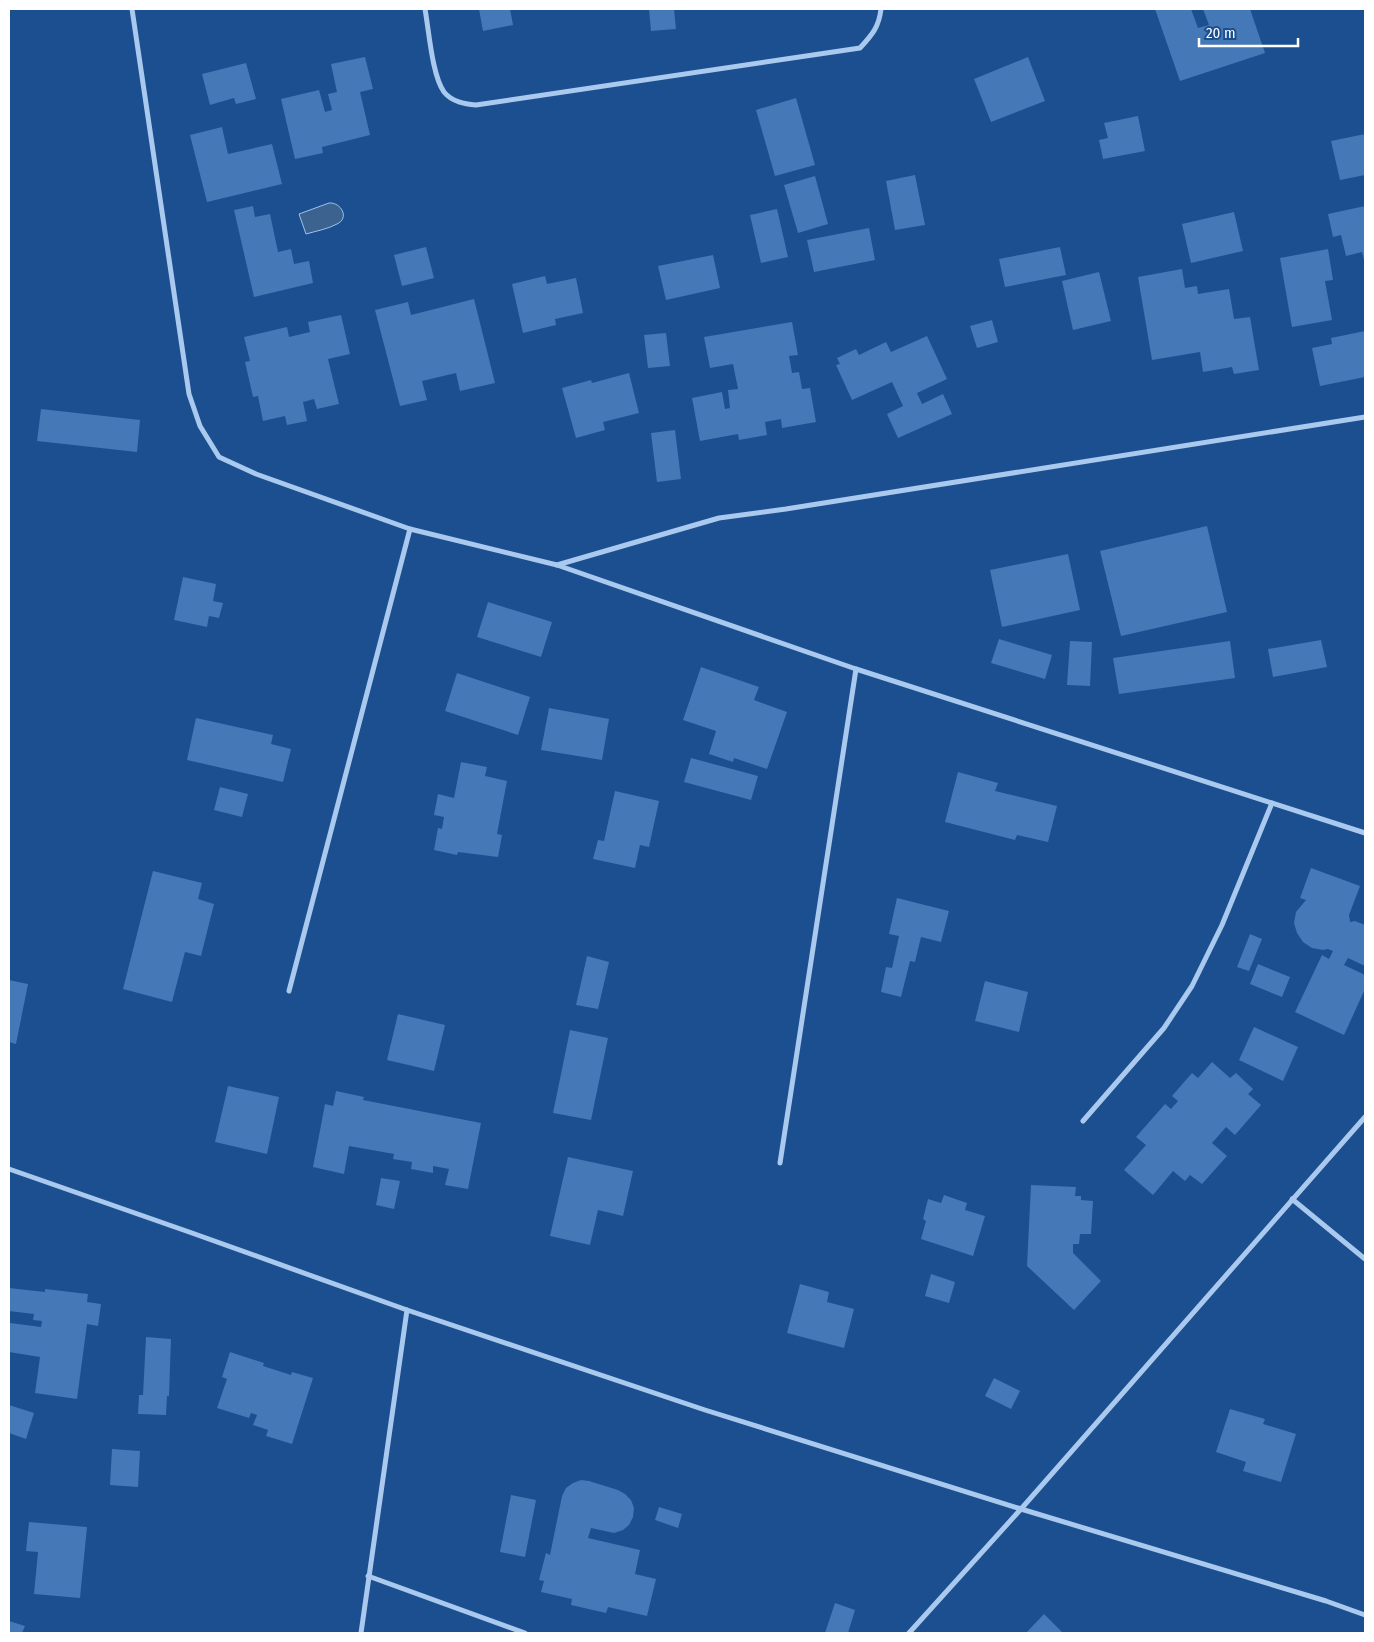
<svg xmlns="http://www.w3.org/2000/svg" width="1374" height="1642" font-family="'Fira Sans Condensed',sans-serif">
<rect width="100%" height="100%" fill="#1b4f8f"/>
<path fill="#3c6290" stroke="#9cc4f0" d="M329 203C341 202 350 218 337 224 328 229 316 231 306 234L299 214Z"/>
<g fill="#4478b7">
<polygon points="479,9 510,9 513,25 483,31"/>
<polygon points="649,9 674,9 676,29 651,31"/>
<polygon points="1155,9 1191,9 1198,28 1209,25 1203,9 1250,9 1265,53 1180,81"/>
<polygon points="365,57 373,89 360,92 370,135 322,147 323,153 295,159 281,99 319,90 325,112 332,110 328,94 337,92 331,64"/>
<polygon points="1028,57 1045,101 991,122 974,79"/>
<polygon points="246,63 256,99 236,104 234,98 210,105 202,74"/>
<polygon points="796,98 815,165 775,176 756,110"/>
<polygon points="1138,116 1145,151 1103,159 1099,140 1108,138 1104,123"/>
<polygon points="222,127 228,154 272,144 282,184 207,202 190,135"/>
<polygon points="1365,134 1365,175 1340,180 1331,141"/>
<polygon points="915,175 925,225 895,230 886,181"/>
<polygon points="815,176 828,224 798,233 784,185"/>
<polygon points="253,206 255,217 270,214 278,252 291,249 294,264 309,261 313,283 254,297 234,210"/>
<polygon points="1365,206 1365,260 1364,260 1362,252 1346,256 1341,235 1333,237 1328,214"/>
<polygon points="777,209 788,257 761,263 750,215"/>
<polygon points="1234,212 1243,251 1191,263 1182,224"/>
<polygon points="869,228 875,260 814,272 807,240"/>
<polygon points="426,247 434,278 402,286 394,255"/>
<polygon points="1060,247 1066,275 1005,287 999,259"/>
<polygon points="1328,249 1333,280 1325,281 1332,320 1292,327 1280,258"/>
<polygon points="713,255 720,288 666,300 658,266"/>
<polygon points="1182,269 1185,288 1197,286 1198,294 1229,289 1234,319 1250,317 1259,370 1234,374 1232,367 1203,372 1200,352 1152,360 1138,277"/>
<polygon points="1099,272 1111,321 1073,330 1062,281"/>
<polygon points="545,276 547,284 576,278 583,313 555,319 556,325 523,333 512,284"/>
<polygon points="474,299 495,383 460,391 456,373 422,381 427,400 400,406 375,310 408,302 411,315"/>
<polygon points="341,315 350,354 328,359 339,404 317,409 314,399 303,402 307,421 287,425 285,416 263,421 258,396 253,397 245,362 250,361 244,337 287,327 289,337 310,332 308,322"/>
<polygon points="992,320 998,342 977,348 970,326"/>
<polygon points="792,322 798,355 789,356 792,373 799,372 802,389 810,388 816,422 782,428 781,419 765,422 767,435 739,440 738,434 700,441 692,398 722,392 725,409 730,408 728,390 738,389 733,364 710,368 704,337"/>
<polygon points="1365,331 1365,377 1320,386 1312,348 1332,344 1331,338"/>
<polygon points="666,333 670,366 648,368 644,335"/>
<polygon points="927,336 947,379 917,393 922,404 943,394 952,414 898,438 887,414 903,406 892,382 852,400 836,365 840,364 837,358 856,349 859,355 886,342 891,352"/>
<polygon points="629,373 639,413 603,422 605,430 576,438 562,388 591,380 592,383"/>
<polygon points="41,409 140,420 137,452 37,441"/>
<polygon points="675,430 681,479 657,482 651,433"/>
<polygon points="1207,526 1227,612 1121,636 1100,551"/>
<polygon points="1068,554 1080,610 1002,627 990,570"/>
<polygon points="183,577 216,584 213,601 223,603 219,618 209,616 207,627 174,620"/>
<polygon points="488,602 552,622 541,657 477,637"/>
<polygon points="999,639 1052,655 1045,679 991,663"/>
<polygon points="1321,640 1327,667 1273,677 1268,649"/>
<polygon points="1070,641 1092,642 1090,686 1067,685"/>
<polygon points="1230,641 1235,678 1119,694 1113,658"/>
<polygon points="701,667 759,687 754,700 787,712 767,769 734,758 733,762 709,754 716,731 683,720"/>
<polygon points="457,673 530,697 518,735 445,711"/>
<polygon points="549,708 609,719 602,760 541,750"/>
<polygon points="196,718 273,735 271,744 291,749 283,782 187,760"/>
<polygon points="691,758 758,776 751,800 684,782"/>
<polygon points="461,762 487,767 485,776 507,781 497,834 502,835 498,857 458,852 457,855 434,850 438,828 442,829 444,817 434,815 438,794 454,798"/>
<polygon points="958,772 998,783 995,791 1057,806 1048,842 1017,835 1015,840 945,822"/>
<polygon points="220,787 248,794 242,817 214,810"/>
<polygon points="615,791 659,801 649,847 640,845 635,868 593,859 598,840 604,841"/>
<polygon points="1311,868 1360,886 1349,915 1350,922 1355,921 1365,925 1365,966 1348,958 1344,965 1365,975 1365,989 1344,1035 1295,1012 1322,955 1329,959 1333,951 1328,949 1323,950 1312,948 1303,942 1297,933 1294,923 1296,912 1306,900 1300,898"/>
<polygon points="153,871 202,883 198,899 214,904 201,956 185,952 172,1002 123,989"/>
<polygon points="897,898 949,911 941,942 921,937 915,962 910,961 901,997 881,992 886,967 892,968 899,936 889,934"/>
<polygon points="1250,934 1262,939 1249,971 1237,967"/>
<polygon points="587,956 609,962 598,1009 576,1005"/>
<polygon points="1258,964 1290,977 1282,997 1250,984"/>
<polygon points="9,980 28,984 16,1044 9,1042"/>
<polygon points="985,981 1028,992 1019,1032 975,1021"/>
<polygon points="398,1014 445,1025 434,1071 387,1060"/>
<polygon points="1254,1027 1298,1047 1283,1081 1239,1060"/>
<polygon points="570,1030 608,1038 591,1120 553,1113"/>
<polygon points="1212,1062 1230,1078 1236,1073 1253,1089 1248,1094 1261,1105 1235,1135 1226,1127 1212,1143 1227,1156 1202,1184 1190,1175 1185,1181 1173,1171 1153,1195 1124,1170 1146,1145 1136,1137 1165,1104 1171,1109 1178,1101 1172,1096 1192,1073 1198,1078"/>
<polygon points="228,1086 279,1097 267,1154 215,1142"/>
<polygon points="336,1091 364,1097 363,1100 481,1123 468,1189 445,1185 449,1169 433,1166 433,1173 411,1169 412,1162 393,1159 394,1154 349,1146 344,1174 313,1167 325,1104 333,1106"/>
<polygon points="568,1157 633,1171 623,1216 598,1210 590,1245 550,1236"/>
<polygon points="381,1178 400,1181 394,1209 376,1205"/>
<polygon points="1031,1185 1076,1187 1075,1196 1081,1196 1081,1200 1093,1201 1091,1234 1080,1234 1079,1244 1073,1244 1073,1253 1101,1281 1074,1310 1027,1266"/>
<polygon points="944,1195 967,1203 965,1210 985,1216 973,1256 921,1239 926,1221 923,1219 928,1199 941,1203"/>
<polygon points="931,1274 955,1282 949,1303 925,1296"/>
<polygon points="800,1284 829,1292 827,1302 854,1309 844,1348 787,1333"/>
<polygon points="9,1288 45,1292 45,1289 88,1294 87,1302 101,1304 98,1326 87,1324 77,1399 35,1393 40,1357 9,1352 10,1323 41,1327 42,1321 33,1320 34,1314 9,1311"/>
<polygon points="146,1337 171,1339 169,1396 167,1396 166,1415 138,1414 139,1395 143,1395"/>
<polygon points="230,1352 264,1363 263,1366 291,1375 292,1372 313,1378 292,1444 266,1436 268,1430 253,1425 257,1415 251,1413 249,1418 217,1408 227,1379 222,1377"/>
<polygon points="994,1378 1020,1391 1011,1409 985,1396"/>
<polygon points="9,1405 34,1413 26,1439 9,1433"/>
<polygon points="1230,1409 1265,1419 1263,1424 1296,1434 1281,1482 1243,1471 1246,1462 1216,1452"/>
<polygon points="112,1449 140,1451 138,1487 110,1485"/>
<polygon points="581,1480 589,1481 618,1490 625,1494 631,1500 634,1508 633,1517 629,1525 623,1530 614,1533 591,1528 588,1538 640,1550 635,1574 656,1579 647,1616 608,1607 606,1613 571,1605 572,1599 541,1592 544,1581 539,1580 546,1553 550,1555 562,1496 566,1488 573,1483"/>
<polygon points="511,1495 536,1500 525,1557 500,1552"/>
<polygon points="659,1507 682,1514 678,1528 655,1520"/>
<polygon points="29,1522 87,1527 80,1598 34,1594 38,1552 26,1551"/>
<polygon points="835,1603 855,1610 848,1633 825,1633"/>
<polygon points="1044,1614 1063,1633 1026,1633"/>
<polygon points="9,1621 25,1626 22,1633 9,1633"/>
</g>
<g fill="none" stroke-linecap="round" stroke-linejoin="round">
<g stroke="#a9c9ee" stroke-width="5">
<polyline points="132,9 189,394 200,426 219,457 256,474 410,529 557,565 856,669 1365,833"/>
<path d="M425 9C429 31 432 75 444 92 452 102 465 104 476 105L860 48C872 35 879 27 881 9"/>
<polyline points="557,565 719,518 786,509 1365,417"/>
<polyline points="289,991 410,529"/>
<polyline points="1083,1121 1164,1028 1192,986 1222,925 1272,803"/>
<polyline points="780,1163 856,669"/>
<polyline points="9,1169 192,1233 407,1310 705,1410 1021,1509 1326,1601 1365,1615"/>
<polyline points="1292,1199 1365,1259"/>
<polyline points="368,1576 525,1633"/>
<polyline points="361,1633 407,1310"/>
<polyline points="909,1633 1021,1509 1365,1117"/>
</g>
</g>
<rect width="1374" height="1642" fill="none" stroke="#ffffff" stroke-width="20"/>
<path d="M1199 38v8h99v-8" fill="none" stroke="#ffffff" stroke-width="2.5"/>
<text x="1206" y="38" font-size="15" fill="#ffffff" stroke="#1b4f8f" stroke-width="4" paint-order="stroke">20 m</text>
</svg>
